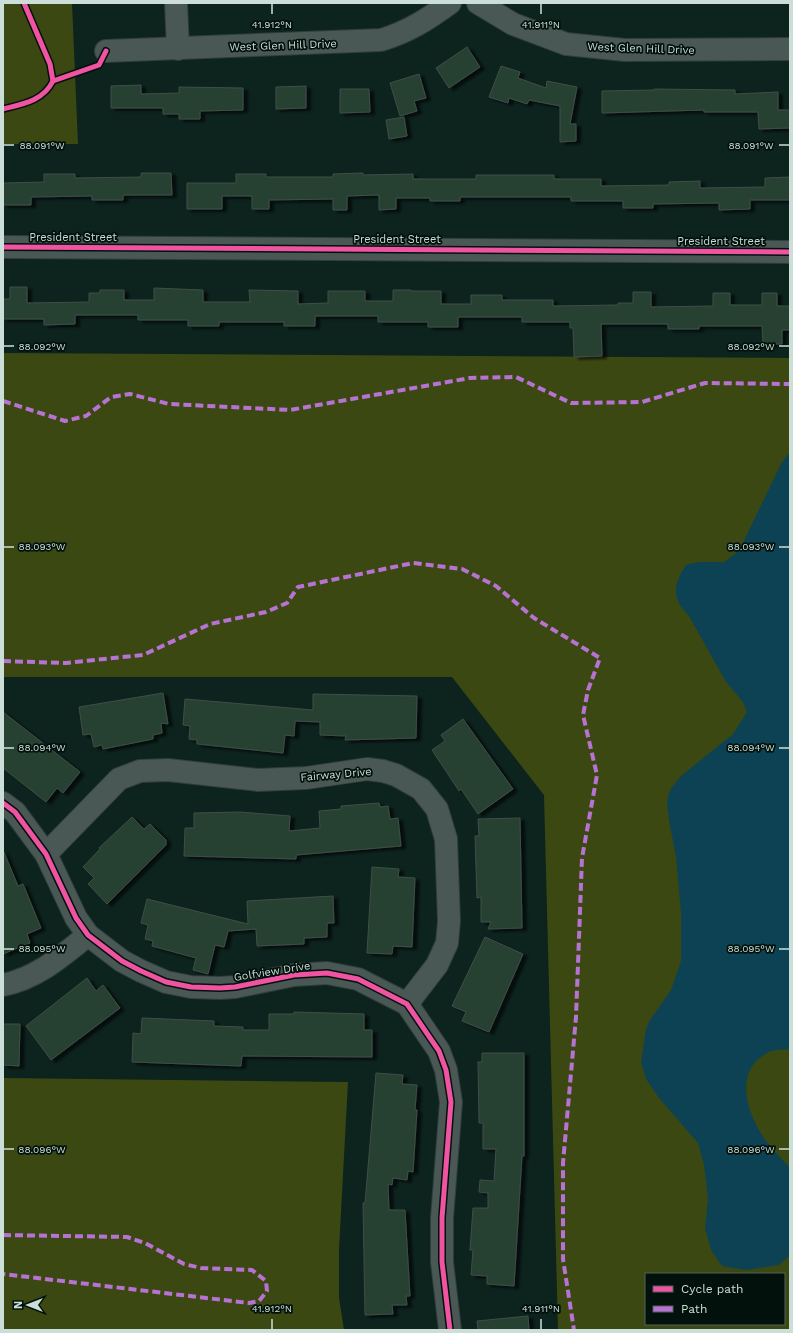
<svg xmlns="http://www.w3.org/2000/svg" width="793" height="1333" font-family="'Work Sans',sans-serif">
<defs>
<filter id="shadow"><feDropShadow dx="4.5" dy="2.5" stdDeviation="1" flood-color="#0009"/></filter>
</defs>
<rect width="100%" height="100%" fill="#0d231e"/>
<g fill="#3c4811" fill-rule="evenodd">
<polygon points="3,3 72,3 78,144 3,144"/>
<path d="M3 353 790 358V1330H558L544 795 452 677H3ZM646 1274H784V1324H646Z"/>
<polygon points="3,1078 348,1082 339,1249 339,1298 344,1330 3,1330"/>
</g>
<path fill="#0c4254" d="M790 452V1049C784 1050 774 1049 769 1052 735 1069 745 1106 760 1132 768 1145 780 1157 790 1168V1255L779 1265 746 1270 722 1266 711 1250 705 1228 708 1198 704 1165 698 1143 659 1098 646 1079 641 1062 646 1029 650 1020 671 990 681 961V913L676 857 669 820 667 802 670 790 681 776 733 734 747 712 743 702 726 682 689 616C671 598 673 585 686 565L699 562H724L739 551 782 462Z"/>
<g fill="#284033" stroke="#3f4e47" filter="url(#shadow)">
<polygon points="467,47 480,67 449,88 436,68"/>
<polygon points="501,66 520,72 518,78 546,88 547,81 577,87 570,124 576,124 576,141 560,142 560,106 529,100 527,104 509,98 508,103 489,97"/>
<polygon points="419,74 426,98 414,101 417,111 400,116 390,83"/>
<polygon points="141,85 141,94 179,93 179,87 243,88 243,110 200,111 200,119 179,119 179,114 163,114 163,108 111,108 111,86"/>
<polygon points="306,86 306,108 276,109 276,87"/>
<polygon points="340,89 369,89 370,112 340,113"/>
<polygon points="654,89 735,90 735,94 778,92 778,110 790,110 790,128 759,129 758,112 704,112 704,110 602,113 602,91 654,90"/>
<polygon points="404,117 407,136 389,139 386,120"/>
<polygon points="141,173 171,173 172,195 123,195 123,200 92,200 92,196 31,197 31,205 3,205 3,183 44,182 44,174 75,174 75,178 141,177"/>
<polygon points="363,173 363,175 413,174 413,179 476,179 476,175 554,175 554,179 601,179 601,186 669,185 669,182 700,181 700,188 765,187 765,178 790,177 790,200 750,200 750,209 719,210 719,203 653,204 653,208 623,208 623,201 571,201 571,197 460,197 460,201 430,201 430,198 396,198 396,209 379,210 379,195 347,196 347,210 333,210 333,199 269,200 269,209 252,209 252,196 222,196 222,209 187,209 187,183 236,183 236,174 266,174 266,177 333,177 333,174"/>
<polygon points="10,287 27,287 27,303 89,302 89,293 100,293 100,290 124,290 124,300 154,300 154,288 203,290 203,302 250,302 249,290 298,291 298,304 328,303 328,291 365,291 365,301 393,301 393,290 411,290 411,291 441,291 441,304 471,304 471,295 502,295 502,300 553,300 553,306 618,305 618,303 633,303 633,292 651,292 651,307 713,306 713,293 730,293 730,305 762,305 762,293 777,293 777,306 790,306 790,330 782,330 782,344 763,344 762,326 699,326 699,329 668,329 668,324 601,324 602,356 574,357 573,328 570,328 570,322 522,322 522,317 458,317 458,327 428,327 428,322 378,322 378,316 315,316 315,326 284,326 284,322 219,322 219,326 188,326 188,320 138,320 138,315 75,315 75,324 44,325 44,319 3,319 3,299 10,299"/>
<polygon points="163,693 168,724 161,723 162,733 153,735 153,739 103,749 102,745 94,747 91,734 83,735 79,707"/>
<polygon points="313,694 417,696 416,738 345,740 346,736 320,735 320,722 295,721 294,736 285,735 283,753 197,744 197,740 189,739 190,726 183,725 185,699 313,710"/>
<polygon points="3,712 80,772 63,793 57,788 46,802 3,768"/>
<polygon points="463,719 513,789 478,814 461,789 459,791 432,750 445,741 441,735"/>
<polygon points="379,803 380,807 388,806 390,819 398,818 401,846 296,855 296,859 184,856 185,828 194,828 194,813 240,812 290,816 289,831 320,828 319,811 341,809 341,806"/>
<polygon points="132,817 144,829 150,824 166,840 166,845 107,904 88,884 94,878 83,867 100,849 99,848"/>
<polygon points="520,818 522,928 488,929 491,922 481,922 481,897 477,898 475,836 479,836 478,819"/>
<polygon points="3,850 18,886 23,884 41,928 27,934 30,943 3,954"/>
<polygon points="372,867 399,869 398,877 415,878 412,947 393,946 392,954 367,953"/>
<polygon points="333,896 334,923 327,923 327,937 304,938 304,944 257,946 256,929 228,931 224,947 215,945 208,974 193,970 196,958 152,946 153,941 145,939 148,925 141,923 147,899 248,924 247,901"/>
<polygon points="485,937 523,954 489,1032 462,1021 466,1012 452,1006"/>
<polygon points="87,978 96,991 103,985 120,1008 51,1060 26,1026"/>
<polygon points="294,1012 364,1014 364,1030 372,1030 372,1057 242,1056 241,1066 132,1062 133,1033 141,1034 142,1018 214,1021 214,1026 243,1027 243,1030 269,1030 269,1014 294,1014"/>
<polygon points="3,1024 20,1024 19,1066 3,1065"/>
<polygon points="482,1053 524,1053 524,1156 522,1156 514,1286 487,1284 487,1276 471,1275 473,1250 470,1250 473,1208 488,1208 488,1193 479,1192 480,1180 494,1181 496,1149 483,1149 483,1123 479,1123 478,1062 482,1062"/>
<polygon points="376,1073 403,1075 402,1084 417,1085 415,1110 417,1110 413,1172 408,1171 407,1180 393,1178 392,1185 388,1184 389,1210 405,1210 410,1296 406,1296 407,1305 392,1305 393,1314 365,1315 363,1203 365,1203"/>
<polygon points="528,1316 529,1330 478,1330 477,1321"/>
</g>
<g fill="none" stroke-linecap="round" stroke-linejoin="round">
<defs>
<g id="minor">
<polyline points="176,3 178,49"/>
<polyline points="478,3 513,24 566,44 625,50 790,49"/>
<path d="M106 51 381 40C408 32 428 19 450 3"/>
<polyline points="3,247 790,252"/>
<polyline points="3,803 15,812 46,854 76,918 88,935 122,961 141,971 166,982 191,987 220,988 235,987 294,975 327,973 358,979 407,1004 439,1051 446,1070 451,1102 442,1218 442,1262 450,1330"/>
<polyline points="46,854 119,779 140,771 168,770 258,780 306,778 367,769 383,771 396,775 421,789 437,809 446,839 449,921 447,943 437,965 407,1004"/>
<path d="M3 985C37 978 61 957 88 935"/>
</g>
</defs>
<use href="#minor" stroke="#303e3a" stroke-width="24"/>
<use href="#minor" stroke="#495854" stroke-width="22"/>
<g stroke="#b673d3" stroke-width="4" stroke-dasharray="8 4" stroke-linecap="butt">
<polyline points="3,401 65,421 86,416 111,397 130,394 169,404 290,410 470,378 516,377 571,403 642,402 705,383 790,384"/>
<polyline points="3,661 66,663 143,655 210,624 266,612 287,603 298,587 413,563 462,569 496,586 534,618 600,658 588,690 583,715 597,775 582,858 576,1017 563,1163 563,1259 574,1330"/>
<polyline points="3,1235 127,1237 145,1243 184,1264 201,1268 252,1270 266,1281 267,1291 259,1301 249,1303 3,1274"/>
</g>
<defs>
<g id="cycleway">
<polyline points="53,81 99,65 106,51"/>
<path d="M3 109C23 104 43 101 53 81L50 64 24 3"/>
<polyline points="3,247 790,252"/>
<polyline points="3,803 15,812 46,854 76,918 88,935 122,961 141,971 166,982 191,987 220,988 235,987 294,975 327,973 358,979 407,1004 439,1051 446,1070 451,1102 442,1218 442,1262 450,1330"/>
</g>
</defs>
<use href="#cycleway" stroke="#03110c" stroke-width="8"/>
<use href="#cycleway" stroke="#f153a3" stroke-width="5"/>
</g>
<path fill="none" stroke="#cbdfd8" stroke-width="1.5" d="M272 4V14M541 4V14M4 145H14M779 145H789M4 346H14M779 346H789M4 547H14M779 547H789M4 748H14M779 748H789M4 949H14M779 949H789M4 1149H14M779 1149H789M272 1319V1329M541 1319V1329"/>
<g text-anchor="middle" stroke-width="3.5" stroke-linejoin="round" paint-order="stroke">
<g font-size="11" fill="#cbdfd8" stroke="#03110c">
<text transform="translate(283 45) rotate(-2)" y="4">West Glen Hill Drive</text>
<text transform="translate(641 48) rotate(2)" y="4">West Glen Hill Drive</text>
<text x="73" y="241">President Street</text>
<text x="397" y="243">President Street</text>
<text x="721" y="245">President Street</text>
<text transform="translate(336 774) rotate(-5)" y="4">Fairway Drive</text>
<text transform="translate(272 971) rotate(-9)" y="4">Golfview Drive</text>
</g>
</g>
<g font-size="10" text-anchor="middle" fill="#cbdfd8" stroke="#03110c" stroke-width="3.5" stroke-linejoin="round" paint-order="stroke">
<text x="272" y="28">41.912°N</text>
<text x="541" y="28">41.911°N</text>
<text x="751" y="149">88.091°W</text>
<text x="42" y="149">88.091°W</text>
<text x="751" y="350">88.092°W</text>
<text x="42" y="350">88.092°W</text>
<text x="751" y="550">88.093°W</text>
<text x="42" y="550">88.093°W</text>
<text x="751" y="751">88.094°W</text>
<text x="42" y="751">88.094°W</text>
<text x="751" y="952">88.095°W</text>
<text x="42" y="952">88.095°W</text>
<text x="751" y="1153">88.096°W</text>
<text x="42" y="1153">88.096°W</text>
<text x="272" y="1312">41.912°N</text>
<text x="541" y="1312">41.911°N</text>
</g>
<rect width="793" height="1333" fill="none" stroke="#cbdfd8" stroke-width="8"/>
<rect x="645" y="1273" width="140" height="52" fill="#03110c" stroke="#53635e"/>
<rect x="653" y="1286" width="20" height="6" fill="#f153a3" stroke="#53635e"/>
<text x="681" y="1293" font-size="12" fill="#cbdfd8">Cycle path</text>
<rect x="653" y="1306" width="20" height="6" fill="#b673d3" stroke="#53635e"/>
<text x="681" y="1313" font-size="12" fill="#cbdfd8">Path</text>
<g transform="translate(28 1305) rotate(270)" stroke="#03110c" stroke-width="3" paint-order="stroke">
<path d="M0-3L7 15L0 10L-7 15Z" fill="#cbdfd8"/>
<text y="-6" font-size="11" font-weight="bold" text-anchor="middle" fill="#cbdfd8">N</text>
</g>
</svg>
